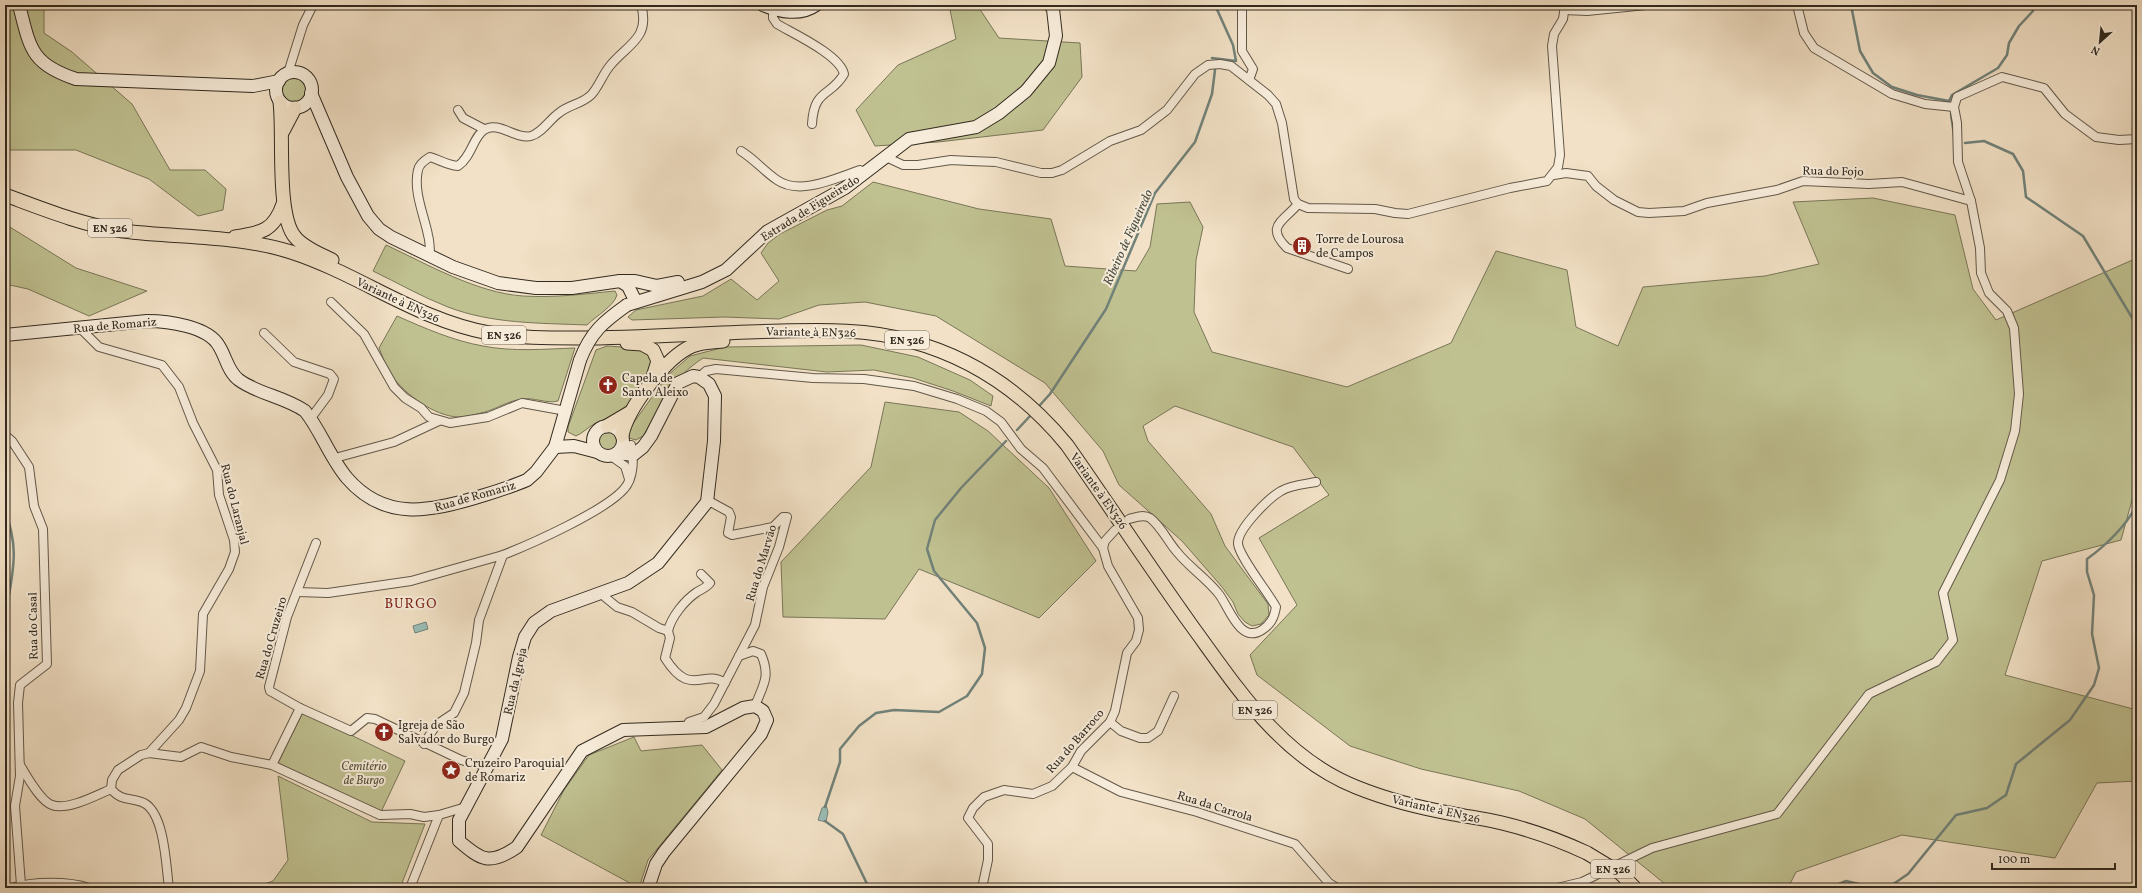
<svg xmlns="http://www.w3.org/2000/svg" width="2142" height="893" font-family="Vollkorn,serif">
<rect width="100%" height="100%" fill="#f2e1c6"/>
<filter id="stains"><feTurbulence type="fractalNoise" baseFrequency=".005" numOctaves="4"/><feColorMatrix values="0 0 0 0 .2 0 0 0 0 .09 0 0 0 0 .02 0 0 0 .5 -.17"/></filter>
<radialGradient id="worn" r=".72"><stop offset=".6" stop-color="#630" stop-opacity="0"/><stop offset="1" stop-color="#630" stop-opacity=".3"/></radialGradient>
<g fill="#c0c191" stroke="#797658">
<polygon points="5,5 44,5 44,33 72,52 132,104 170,170 205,170 226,189 223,210 198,216 149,179 76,150 5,150"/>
<polygon points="949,5 977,5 999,38 1080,43 1082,77 1043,130 938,142 875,146 856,110 898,65 956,39"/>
<circle cx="293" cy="90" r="13"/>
<polygon points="873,182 979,209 1051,219 1065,266 1136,271 1150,247 1157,204 1190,202 1203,227 1196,260 1194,312 1212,352 1347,387 1451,343 1496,251 1567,270 1576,327 1618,346 1643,287 1765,276 1819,264 1793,202 1873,198 1955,215 1973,289 1996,320 2137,258 2137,482 2121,540 2042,561 2005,675 2137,710 2137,781 2097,783 2055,858 1902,835 1796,872 1788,888 1670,888 1585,819 1519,791 1421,769 1350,746 1257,675 1250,655 1297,605 1259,538 1329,495 1293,447 1175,406 1143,426 1148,441 1211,514 1225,546 1268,604 1269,615 1261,624 1252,626 1245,622 1238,614 1233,602 1222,587 1182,541 1119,485 1103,451 1045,383 936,316 865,302 819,305 779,319 724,317 632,320 628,317 636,310 703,296 731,279 757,300 779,281 761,253 768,243 780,234 827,210 842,206"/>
<polygon points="5,224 76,268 147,291 89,316 28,289 5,284"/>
<path d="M386 245C427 264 477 293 523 296 554 298 584 294 615 291L617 295C614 306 596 316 587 325 540 323 492 324 448 307 422 297 398 283 373 271Z"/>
<path d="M397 316C424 328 454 341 483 346 513 352 545 349 575 348L558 401C546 404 534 397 522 399 508 401 498 408 485 412 477 414 466 417 458 417 434 416 405 394 392 376 386 368 383 357 379 348Z"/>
<path d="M861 345 918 357 970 380 993 396 991 406 953 391 913 378 874 370 827 372 703 358C671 379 662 404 643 436L636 440 629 438 627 432 667 376 690 356 725 347Z"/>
<path d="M607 346 638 348 651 353C656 374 635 400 619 412 612 417 602 420 594 424 587 428 583 433 576 436L568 432V427L596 350Z"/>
<polygon points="885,402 959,412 988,431 1049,488 1096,561 1039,618 919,569 885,619 783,617 781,562 871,467"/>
<circle cx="608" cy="442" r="10"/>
<polygon points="303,712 405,761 381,812 278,763"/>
<polygon points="634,737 641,751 702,745 722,770 648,860 639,888 541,835 564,790 589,755"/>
<polygon points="278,776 372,822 425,824 402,883 403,888 253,888 273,881 288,860"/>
</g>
<g fill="#9bbdb6" stroke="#71827a">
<polygon points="426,622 428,629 415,633 413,626"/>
<polygon points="826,805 828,812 826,822 818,820 822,808"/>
</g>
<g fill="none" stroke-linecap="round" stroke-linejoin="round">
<g stroke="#71827a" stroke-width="2.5">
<polyline points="1851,5 1860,51 1873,73 1892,87 1917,95 1949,101 1952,95 1998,68 2007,55 2009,43 2019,26 2033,11 2034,5"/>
<polyline points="1212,58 1236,61 1233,45 1215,5"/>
<polyline points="1951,114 1954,135"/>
<polyline points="1965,143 1984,141 2013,154 2023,171 2026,197 2083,236 2137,326"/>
<polyline points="1040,405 1050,394 1106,309 1155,193 1195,142 1212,94 1215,70"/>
<polyline points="1017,430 1030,416"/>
<path d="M5 510C17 544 15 561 9 595L5 599"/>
<polyline points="825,807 840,762 840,749 859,726 876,713 894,710 939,712 967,696 982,674 985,648 977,623 934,571 927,549 935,520 961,488 1006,441"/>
<polyline points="825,821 843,834 869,888"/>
<path d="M1829 888 1846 881 1872 887H1889L1908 874 1956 815 1987 808 2006 795 2016 764 2070 720 2094 685 2099 668 2092 634 2094 595 2087 572V559C2104 547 2131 522 2137 502"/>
</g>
<defs>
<g id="street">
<polyline points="1242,5 1242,51 1253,69 1249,80"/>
<polyline points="1797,5 1804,33 1814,48 1892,94 1925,104 1954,107"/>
<path d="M773 8V18L777 24C794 34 840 55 844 74 831 97 814 88 812 124"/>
<polyline points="1564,10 1587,11 1646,5"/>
<polyline points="288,73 303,25 313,5"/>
<polyline points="458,110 463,118 484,129"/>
<path d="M741 151C754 159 764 171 777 180 800 196 836 178 860 170L865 173"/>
<polyline points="886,157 903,165 918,165 951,160 970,161 996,162 1041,173 1052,173 1062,170 1110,141 1141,130 1167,110 1195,74 1208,65 1220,64 1231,66 1268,95 1276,104 1282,123 1294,199 1298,204 1308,208 1375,209 1395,213 1408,214 1510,188 1547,181 1558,167 1560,155 1552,46 1554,34 1563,19 1565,5"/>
<polyline points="1554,175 1566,173 1588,176 1596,186 1614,200 1638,212 1649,213 1684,211 1707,203 1777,190 1803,181 1869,184 1902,182 1971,201"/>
<path d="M1298 204C1283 222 1265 226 1287 248L1348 269"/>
<path d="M430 257C430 250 430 242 428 235 424 215 413 191 418 170 419 164 425 160 430 157 440 160 447 165 458 166 472 156 473 137 484 130 498 120 516 140 531 136 542 133 550 119 559 113 568 105 582 104 591 95 598 88 602 76 609 67 626 45 651 39 641 5"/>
<polyline points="331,302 364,334 394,387 405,398 421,408 429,417 450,423 488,417 522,403 566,411"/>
<polyline points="80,328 99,347 162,365 179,387 193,423 217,470 219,495 234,540 235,552 229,569 203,614 200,671 186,708 179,720 149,753"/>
<polyline points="264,333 294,362 330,374 334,379 328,395 311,418"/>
<polyline points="699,377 706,371 716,369 813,378 864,379 914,386 957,399 986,411 1001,422 1021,449 1043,468 1103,548"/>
<polyline points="5,435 12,441 29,467 34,506 43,529 47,664 20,685 18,703 20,776 15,806 21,885"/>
<polyline points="611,456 625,466 629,479"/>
<polyline points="335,458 394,442 439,421"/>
<path d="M1129 519C1136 517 1144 514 1150 518 1161 526 1168 542 1177 552 1189 567 1206 578 1218 593 1228 604 1239 645 1262 630 1271 624 1274 618 1276 607 1268 592 1240 558 1238 544 1237 529 1269 498 1281 491 1290 485 1306 484 1316 482"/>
<polyline points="316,543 287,617 269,687 270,691 300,708 351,731 367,718 375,719 461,760 475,764 489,764"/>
<polyline points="297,592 328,593 411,581 503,555"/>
<polyline points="600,593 617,607 632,612 659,628 668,631"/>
<path d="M668 631 670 638 665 658C691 699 702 668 725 683"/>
<path d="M668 631C671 617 685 600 697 592 702 589 706 588 710 583L701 574"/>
<path d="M739 656 753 651 761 654C771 677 763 685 755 706"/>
<polyline points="1110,722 1121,731 1140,738 1148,738 1158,731 1174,696"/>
<polyline points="686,727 689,722 704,717 714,704 755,625 763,587 779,547 787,517 783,517 773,527 732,535 728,533 731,517 729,512 707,500"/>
<path d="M424 744 436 725 454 713 464 693 476 643 479 620 503 555C531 544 605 511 624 489 634 478 634 459 631 445"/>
<path d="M20 765C27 776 40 801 52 805 67 811 97 795 111 789"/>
<polyline points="272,765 300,708"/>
<polyline points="1072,767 1121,792 1197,812 1295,844 1329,883 1337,888"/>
<path d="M12 888C33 881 69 881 89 888"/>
<path d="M169 888C166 867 165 814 144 803 131 797 122 802 111 789L112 780 118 770 141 755 149 753 181 757 201 747 231 757 272 765 380 815 410 814 424 817 439 815"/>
<polyline points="410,888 439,815 466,807"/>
<polyline points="982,888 988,860 988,844 968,818 973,808 984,797 1004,790 1033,794 1052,786 1072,767 1081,751 1110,722 1115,711 1127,653 1136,641 1139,630 1138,618 1108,566 1103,548 1105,541 1115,530"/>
<polyline points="1557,888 1582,882 1652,848 1777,814 1869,694 1936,662 1953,640 1943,593 2000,480 2015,431 2019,394 2014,328 2007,311 1989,293 1981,273 1980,248 1971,201 1958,162 1957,123 1954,107 1957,97 2002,77 2044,88 2065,114 2096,137 2119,140 2137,139"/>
</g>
<g id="secondary">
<path d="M19 5C30 47 30 64 76 79L253 86 279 81"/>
<path d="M763 5C779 12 801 16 816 5"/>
<circle cx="294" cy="90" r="18"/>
<polyline points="311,93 347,177 368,216 379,229 391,237 453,267 498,283 536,288 572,288 620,281 628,286 636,302"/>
<polyline points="620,281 635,281 657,286 678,282"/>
<polyline points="627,305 702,282 726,270 768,231 845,188 909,139 976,127 999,113 1026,91 1049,63 1056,36 1053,9 1050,5"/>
<path d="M5 335 147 321C167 321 208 326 219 346 226 357 228 372 239 380 258 394 285 397 305 411 321 431 330 458 347 478 384 521 429 512 478 497 494 492 511 487 527 480L536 472 555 447 580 360"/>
<circle cx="608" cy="441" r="15"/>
<polyline points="555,447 574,446 597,452"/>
<path d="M617 453 633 455 643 447 651 436 678 383 693 376 699 377 709 384 715 396 714 441 707 502 658 563 628 583 551 611 534 623 525 637 519 657 502 739 459 820V841C481 860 490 866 517 847L582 751 623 730 706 727 743 708 755 706 763 711 767 720 761 734 664 852 656 864 648 888"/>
</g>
<g id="primary">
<path d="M280 102C284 134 276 215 295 237 304 248 320 254 332 260"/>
<polyline points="283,131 295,108"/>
<path d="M5 195C43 209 82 225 123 231 179 238 237 235 291 252 359 274 417 320 489 333 518 338 548 338 578 338 646 338 714 332 781 331 824 330 869 329 910 341 973 358 1026 395 1067 445 1109 505 1149 566 1192 626 1238 689 1281 757 1356 787 1388 800 1420 808 1454 814 1469 817 1486 819 1502 823 1531 830 1559 840 1587 853"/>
<path d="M235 237C261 233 274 231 283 204"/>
<polyline points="627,343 642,344 653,350 658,361 653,377"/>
<polyline points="607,426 629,413"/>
<path d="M622 435C628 408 666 357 692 346 702 342 712 342 723 341"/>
</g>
</defs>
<use href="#street" stroke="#625849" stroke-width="10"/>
<use href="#secondary" stroke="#322a1f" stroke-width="14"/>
<use href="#primary" stroke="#322a1f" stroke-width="15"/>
<use href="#street" stroke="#f7ecda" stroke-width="8"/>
<use href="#secondary" stroke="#f7ecda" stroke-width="12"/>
<use href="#primary" stroke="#f2e1c6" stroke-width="13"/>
<defs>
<path id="secondary-bridge" d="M580 360C591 332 603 322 627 305"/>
<polyline id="primary-bridge" points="1587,853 1620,873 1635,888"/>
</defs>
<use href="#secondary-bridge" stroke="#322a1f" stroke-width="14" stroke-linecap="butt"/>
<use href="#primary-bridge" stroke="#322a1f" stroke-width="15" stroke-linecap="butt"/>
<use href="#secondary-bridge" stroke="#f7ecda" stroke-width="12"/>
<use href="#primary-bridge" stroke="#f2e1c6" stroke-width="13"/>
</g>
<defs>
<symbol id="building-disc" viewBox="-11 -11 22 22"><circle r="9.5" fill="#8f2418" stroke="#f7ecda"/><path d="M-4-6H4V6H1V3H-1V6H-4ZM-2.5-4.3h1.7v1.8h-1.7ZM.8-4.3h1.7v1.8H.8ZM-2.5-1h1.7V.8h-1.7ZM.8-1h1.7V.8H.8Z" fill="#fff"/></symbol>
<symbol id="church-disc" viewBox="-11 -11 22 22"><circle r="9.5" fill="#8f2418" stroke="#f7ecda"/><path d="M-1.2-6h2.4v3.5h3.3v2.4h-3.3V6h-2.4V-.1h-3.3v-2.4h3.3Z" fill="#fff"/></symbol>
<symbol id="sight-disc" viewBox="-11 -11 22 22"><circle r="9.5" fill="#8f2418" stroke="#f7ecda"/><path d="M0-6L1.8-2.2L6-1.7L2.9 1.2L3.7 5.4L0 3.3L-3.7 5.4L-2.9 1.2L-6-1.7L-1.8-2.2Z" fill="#fff"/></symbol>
</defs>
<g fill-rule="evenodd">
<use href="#building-disc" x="1291" y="235" width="22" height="22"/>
<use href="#church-disc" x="597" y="374" width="22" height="22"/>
<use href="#church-disc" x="373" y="721" width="22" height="22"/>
<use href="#sight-disc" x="440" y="759" width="22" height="22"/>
</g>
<g text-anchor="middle" stroke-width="4" stroke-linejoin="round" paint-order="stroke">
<g fill="#f7ecda" stroke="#6d6457" stroke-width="1">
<rect x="88" y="219" width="44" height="18" rx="3"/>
<rect x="482" y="326" width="44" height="18" rx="3"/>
<rect x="885" y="331" width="44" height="18" rx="3"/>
<rect x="1233" y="701" width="44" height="18" rx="3"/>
<rect x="1591" y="860" width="44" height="18" rx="3"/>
</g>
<g font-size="11" font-weight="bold" fill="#322a1f">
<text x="110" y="232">EN 326</text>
<text x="504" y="339">EN 326</text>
<text x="907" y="344">EN 326</text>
<text x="1255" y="714">EN 326</text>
<text x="1613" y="873">EN 326</text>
</g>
<g font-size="12" fill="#322a1f" stroke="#f7ecda">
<text transform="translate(1833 171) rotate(1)" y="4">Rua do Fojo</text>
<text transform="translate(810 208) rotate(-32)" y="4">Estrada de Figueiredo</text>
<text transform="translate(398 300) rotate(25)" y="4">Variante à EN326</text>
<text transform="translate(115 325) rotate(-5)" y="4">Rua de Romariz</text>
<text transform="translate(811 332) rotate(1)" y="4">Variante à EN326</text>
<text transform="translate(1099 491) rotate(55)" y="4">Variante à EN326</text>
<text transform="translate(475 496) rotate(-16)" y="4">Rua de Romariz</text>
<text transform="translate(235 504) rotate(76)" y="4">Rua do Laranjal</text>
<text transform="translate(761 563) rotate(-73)" y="4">Rua do Marvão</text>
<text transform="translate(33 626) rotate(-91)" y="4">Rua do Casal</text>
<text transform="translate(271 638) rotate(-74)" y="4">Rua do Cruzeiro</text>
<text transform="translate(515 681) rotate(-77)" y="4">Rua da Igreja</text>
<text transform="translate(1075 741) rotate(-49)" y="4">Rua do Barroco</text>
<text transform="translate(1215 806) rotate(17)" y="4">Rua da Carrola</text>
<text transform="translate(1436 809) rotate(13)" y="4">Variante à EN326</text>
</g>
<g font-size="12" fill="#322a1f" stroke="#f7ecda" text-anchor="start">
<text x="1316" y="243">Torre de Lourosa<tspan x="1316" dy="14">de Campos</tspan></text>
<text x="622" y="382">Capela de<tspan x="622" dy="14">Santo Aleixo</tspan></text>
<text x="398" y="729">Igreja de São<tspan x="398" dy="14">Salvador do Burgo</tspan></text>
<text x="465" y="767">Cruzeiro Paroquial<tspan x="465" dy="14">de Romariz</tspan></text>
</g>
<g font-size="12" font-style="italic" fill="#56503c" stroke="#f7ecda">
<text x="364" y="770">Cemitério<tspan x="364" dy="14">de Burgo</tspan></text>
</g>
<g font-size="13" font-style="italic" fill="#4c4f45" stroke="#f7ecda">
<text transform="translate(1127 237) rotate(-66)" y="5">Ribeiro de Figueiredo</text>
</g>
<g font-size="14" letter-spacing="1" fill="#7a1f14" stroke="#f7ecda">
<text x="411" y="608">BURGO</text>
</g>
</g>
<rect width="2142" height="893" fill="none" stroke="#f2e1c6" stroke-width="20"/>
<rect x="6" y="6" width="2130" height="881" fill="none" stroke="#322a1f" stroke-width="2"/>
<rect x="10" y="10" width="2122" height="873" fill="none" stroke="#322a1f"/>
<g transform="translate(2100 42) rotate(207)" stroke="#f7ecda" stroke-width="3" paint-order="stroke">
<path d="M0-3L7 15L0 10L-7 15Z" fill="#322a1f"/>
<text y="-6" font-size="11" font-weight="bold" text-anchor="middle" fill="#322a1f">N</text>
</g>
<path d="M1992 863v6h123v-6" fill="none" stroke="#322a1f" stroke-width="2"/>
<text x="1998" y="863" font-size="12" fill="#322a1f" stroke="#f7ecda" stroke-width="3" paint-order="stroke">100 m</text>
<rect width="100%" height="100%" filter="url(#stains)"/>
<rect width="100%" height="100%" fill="url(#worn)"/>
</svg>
